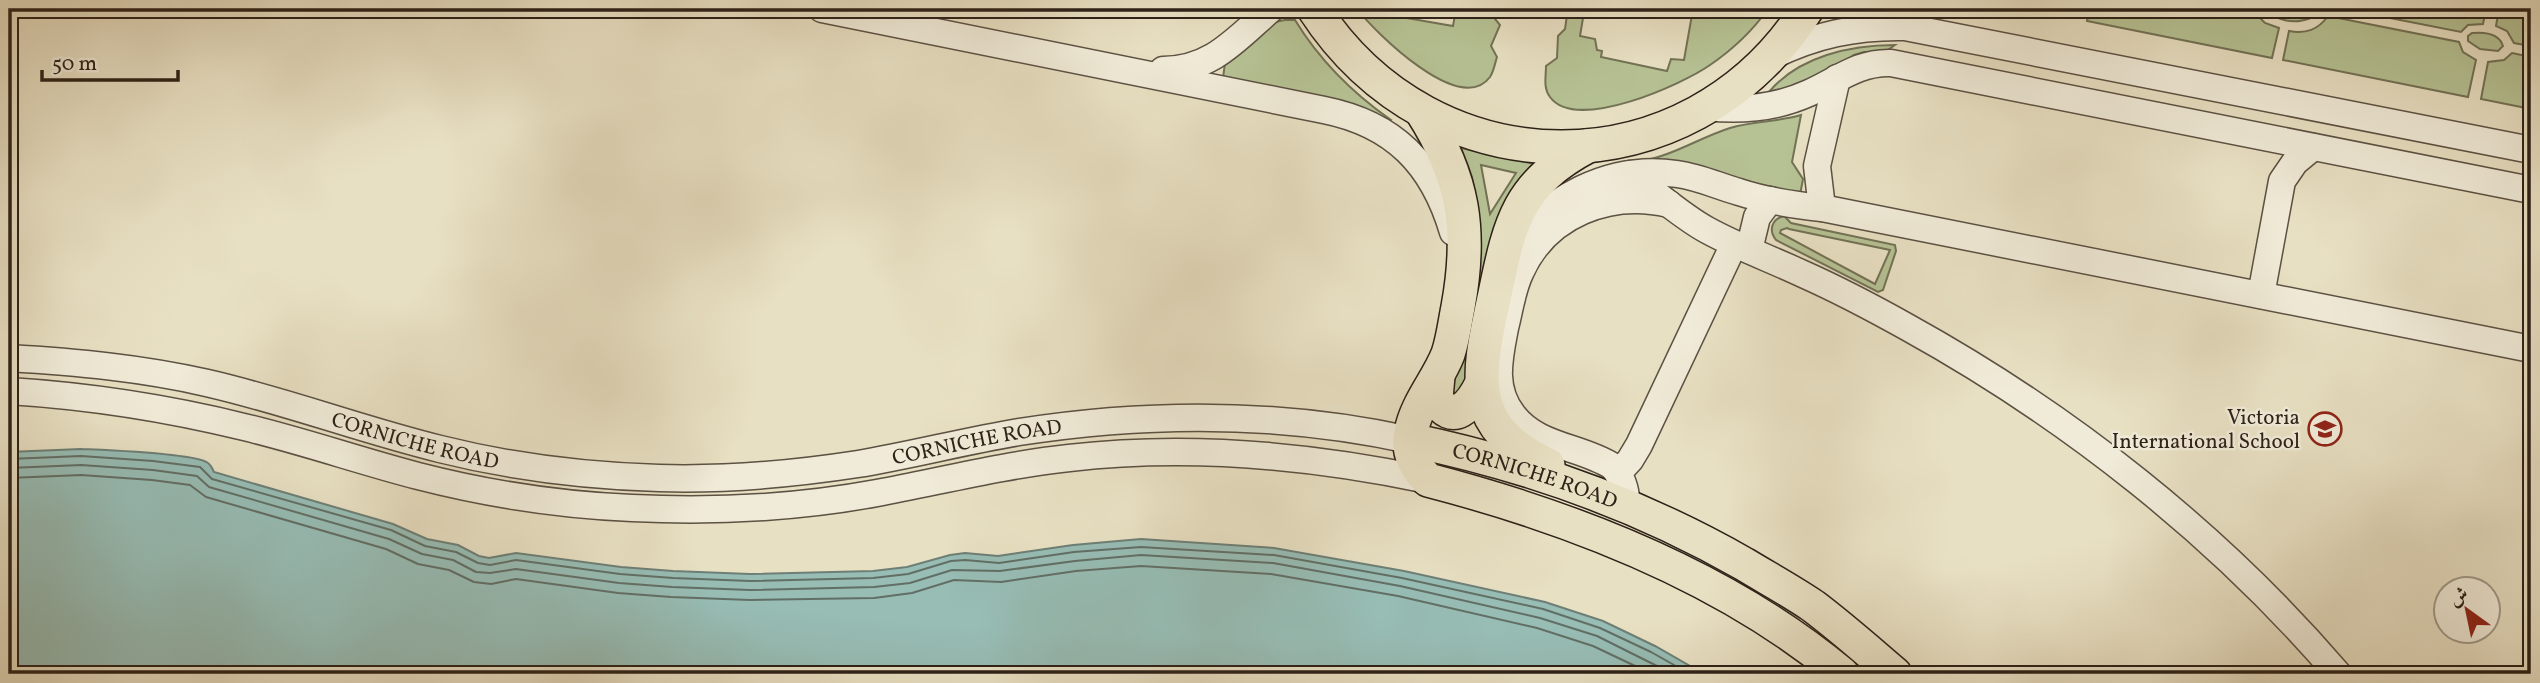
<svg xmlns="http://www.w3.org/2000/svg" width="2540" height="683" font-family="Vollkorn,Amiri,serif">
<rect width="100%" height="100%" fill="#e8e0c3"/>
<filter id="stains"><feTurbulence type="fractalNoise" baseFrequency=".00286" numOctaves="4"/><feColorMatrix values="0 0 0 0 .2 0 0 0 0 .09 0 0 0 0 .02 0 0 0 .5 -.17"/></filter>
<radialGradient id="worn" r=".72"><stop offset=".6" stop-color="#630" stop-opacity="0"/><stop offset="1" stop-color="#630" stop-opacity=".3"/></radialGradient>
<g fill="#b6c294" stroke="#727256" stroke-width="2" fill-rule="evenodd">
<path d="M1357 9H1387L1389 10V15L1453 26 1455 15 1464 11 1474 13 1476 9H1496L1495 19 1500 25 1491 46 1497 57C1495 63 1494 71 1490 77 1460 117 1375 32 1357 9Z"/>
<path d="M1693 9H1768C1753 30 1732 50 1710 65 1683 84 1576 133 1550 97 1543 88 1546 77 1546 66L1557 58 1558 36 1565 29 1567 15 1583 18 1580 36 1595 39 1597 50 1602 51 1601 57 1667 71 1671 59 1684 60Z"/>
<polygon points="2090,9 2251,9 2265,23 2279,28 2272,58 2087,21"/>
<path d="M2264 9H2319L2313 17C2295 25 2279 22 2264 9Z"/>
<polygon points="2344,9 2486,9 2483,24 2468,25 2461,32"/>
<polygon points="2499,9 2531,9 2531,46 2514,43 2507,31 2496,26"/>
<path d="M2328 16 2459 42 2463 52 2476 60 2468 97 2283 60 2289 31C2306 34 2318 30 2328 16Z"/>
<path d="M1285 20H1295C1320 61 1351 92 1391 120L1388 123 1361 107 1346 102 1223 78 1225 63 1275 22Z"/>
<path d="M2472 33C2483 32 2499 33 2503 46L2498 51 2480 49 2468 41V36Z"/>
<path d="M1895 45 1885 52H1864L1854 55 1812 82 1769 92C1799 56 1851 45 1895 45Z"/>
<polygon points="2512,53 2531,57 2531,109 2481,99 2488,62 2504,60"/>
<path d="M1801 115 1792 162 1803 179 1800 195 1642 161C1674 155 1699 138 1730 128 1753 121 1777 122 1801 115Z"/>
<path d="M1461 148 1535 164 1467 392 1457 400 1445 387 1478 207 1472 177ZM1481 165 1516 173 1490 214Z"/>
<path d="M1784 216 1791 223 1895 245 1896 251 1883 290 1878 292 1776 240C1768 230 1772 219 1784 216ZM1787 228 1789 229 1890 250 1875 284 1780 233 1781 230Z"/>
</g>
<path fill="#97bdb5" stroke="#6d7f76" stroke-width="2" d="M81 449C102 450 194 453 208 463 211 465 212 468 214 472L393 524 427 539 458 545 479 556 489 558 516 553 621 567 673 571 750 574 873 571 907 567 950 555 965 553 998 556 1073 545 1141 539 1274 548 1404 571 1545 602 1603 621 1655 646 1704 674H9V452Z"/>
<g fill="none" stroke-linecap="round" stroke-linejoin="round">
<g stroke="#626f66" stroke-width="2">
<polyline points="9,459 81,456 153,461 200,467 212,479 391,530 425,546 456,552 478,563 490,565 516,560 620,574 673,578 750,581 873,578 908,574 951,561 965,560 999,563 1074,552 1141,547 1274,555 1402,578 1543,609 1600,628 1651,652 1690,674"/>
<polyline points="9,468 81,465 153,470 197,476 209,487 389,539 422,554 453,560 476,572 490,573 516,569 619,583 672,587 750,590 874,587 910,583 952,570 1000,571 1075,561 1141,555 1273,563 1400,586 1540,618 1597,636 1673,674"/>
<polyline points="9,478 81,475 152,480 190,485 206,497 386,549 418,564 449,570 474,582 491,584 516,579 618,593 671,597 750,600 874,598 912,593 954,580 1001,582 1076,571 1141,566 1271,574 1398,596 1537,628 1593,646 1652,674"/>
</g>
<defs>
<g id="minor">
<path d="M822 9 1324 110C1394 124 1433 164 1453 232"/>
<path d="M1770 57C1814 35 1856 26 1905 27L2531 150"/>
<path d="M1163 70C1212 70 1236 39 1271 9"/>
<path d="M1706 107C1741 111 1776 108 1809 93 1838 80 1858 62 1891 63L2531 190"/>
<path d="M1630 174C1655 192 1681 216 1707 230 1738 247 1771 259 1803 274 1839 290 1873 308 1907 327 2068 416 2218 534 2338 674"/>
<polyline points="1822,208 1817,166 1837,78"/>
<polyline points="1749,250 1757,217 1770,200"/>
<path d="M1509 254C1545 197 1611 164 1677 174 1699 177 1718 186 1739 192 1766 201 1794 205 1822 208L2531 349"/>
<polyline points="2261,295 2282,181 2295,162 2313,147"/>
<path id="s1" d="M9 358C75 362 142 368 207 383 286 401 362 430 440 449 512 467 586 476 659 478 726 480 793 474 858 464 912 455 965 441 1019 432 1148 412 1282 412 1410 440"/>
<path d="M9 391C88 396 167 408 244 427 303 441 360 461 418 476 488 494 560 505 632 508 714 512 796 508 877 493 941 481 1004 465 1069 458 1190 444 1309 455 1428 480"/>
<polyline points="1618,473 1630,460 1639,445 1734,244"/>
<path d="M1626 506C1627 490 1623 478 1612 466 1580 446 1537 447 1513 415 1492 388 1499 359 1505 328 1510 309 1512 289 1521 271 1547 214 1610 190 1669 204"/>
</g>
<g id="major">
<path d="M1314 9C1433 192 1689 194 1807 9"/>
<path d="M1422 112C1464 178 1472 231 1458 307 1455 322 1453 339 1448 354 1438 380 1416 404 1411 432 1407 451 1415 467 1428 480 1574 518 1725 576 1842 674"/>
<path d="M1438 376 1436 398C1452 428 1471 405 1481 385"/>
<path id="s2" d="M1410 440C1526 464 1641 505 1744 564 1767 578 1791 591 1813 606 1841 627 1868 651 1895 674"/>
<path d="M1548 465C1467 428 1477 377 1493 303 1509 228 1514 185 1588 146"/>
</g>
</defs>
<use href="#minor" stroke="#5c5143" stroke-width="29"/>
<use href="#major" stroke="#2d2118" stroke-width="36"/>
<use href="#minor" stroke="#f0ebd8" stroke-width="26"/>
<use href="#major" stroke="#e8e0c3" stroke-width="33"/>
</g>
<defs>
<symbol id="school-ring" viewBox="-11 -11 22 22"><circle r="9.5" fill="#f0ebd8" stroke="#8f2418" stroke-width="1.5"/><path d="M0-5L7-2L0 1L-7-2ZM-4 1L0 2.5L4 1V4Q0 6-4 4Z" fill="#8f2418"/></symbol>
</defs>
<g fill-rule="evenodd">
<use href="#school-ring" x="2306" y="410" width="38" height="38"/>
</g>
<g text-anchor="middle" stroke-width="5" stroke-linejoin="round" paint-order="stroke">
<g font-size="21" fill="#2d2118" stroke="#f0ebd8" text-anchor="end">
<text x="2300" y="424">Victoria<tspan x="2300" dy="24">International School</tspan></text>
</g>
<g font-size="21" fill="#2d2118" stroke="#f0ebd8">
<text dy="7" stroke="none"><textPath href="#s1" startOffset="416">CORNICHE ROAD</textPath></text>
<text dy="7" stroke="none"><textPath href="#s1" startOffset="984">CORNICHE ROAD</textPath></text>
<text dy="7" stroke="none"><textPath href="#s2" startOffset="130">CORNICHE ROAD</textPath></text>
</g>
</g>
<rect width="2540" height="683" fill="none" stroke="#e8e0c3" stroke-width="35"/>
<rect x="10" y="10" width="2519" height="662" fill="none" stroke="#2d2118" stroke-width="3.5"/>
<rect x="18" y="18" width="2505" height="648" fill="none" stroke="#2d2118" stroke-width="2"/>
<g transform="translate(2467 610) rotate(327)"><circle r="33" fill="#f0ebd8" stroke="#a29a8b" stroke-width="2"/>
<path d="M0-5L12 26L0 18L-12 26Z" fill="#8f2418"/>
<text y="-10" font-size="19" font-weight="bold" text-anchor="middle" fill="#2d2118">ش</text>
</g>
<path d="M42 70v10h136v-10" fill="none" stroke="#2d2118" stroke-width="3.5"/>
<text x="52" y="70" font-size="21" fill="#2d2118" stroke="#f0ebd8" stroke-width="5" paint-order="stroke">50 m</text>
<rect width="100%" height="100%" filter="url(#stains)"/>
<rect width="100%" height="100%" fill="url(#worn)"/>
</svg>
